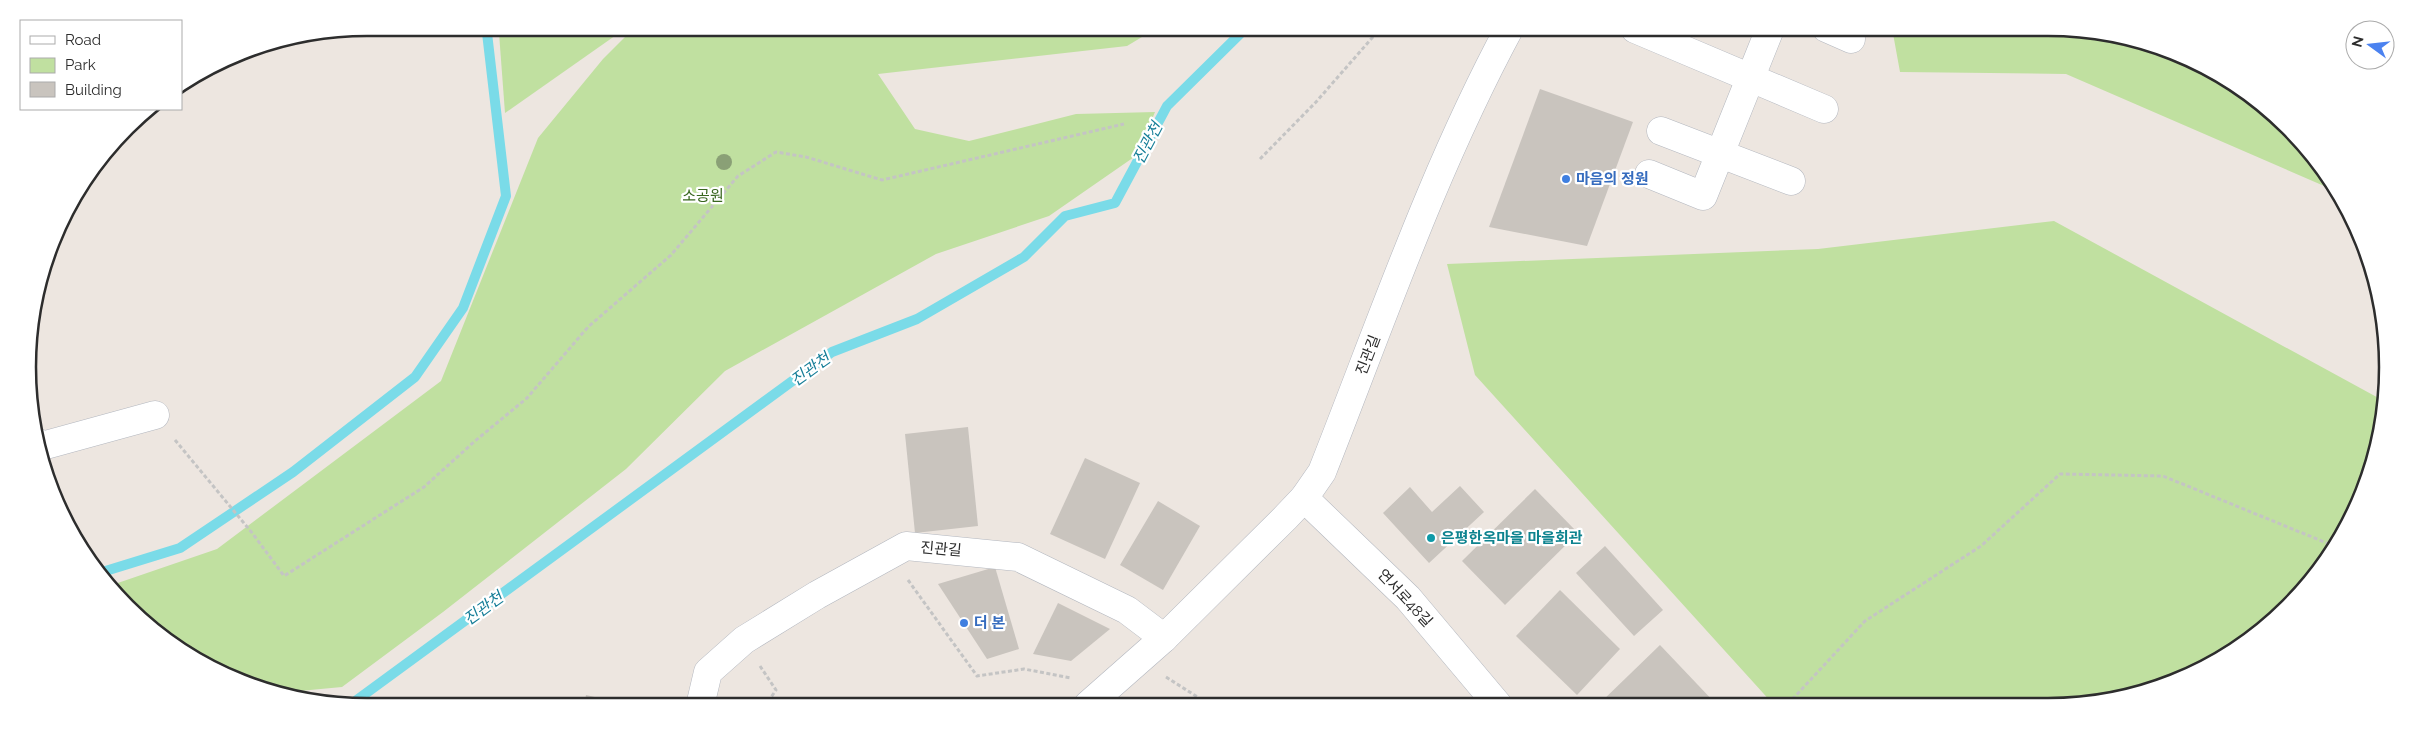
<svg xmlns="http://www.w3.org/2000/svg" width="2415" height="734" font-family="Raleway,'Noto Sans KR',sans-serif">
<rect width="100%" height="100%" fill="#ede6e0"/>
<g fill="#c0e0a0">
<polygon points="1892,28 2048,28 2115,34 2178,53 2237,85 2288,127 2330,179 2338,192 2066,74 1900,72"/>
<polygon points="1152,31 1127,46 878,74 915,129 969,141 1076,114 1155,112 1137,155 1049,216 936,254 725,371 626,469 443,612 342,687 278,693 237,681 178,649 127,607 109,586 217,549 441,381 538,138 603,59 629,33"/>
<polygon points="499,33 619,33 505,113"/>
<polygon points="2054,221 2384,401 2381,434 2342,536 2272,622 2198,672 2092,704 1773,704 1475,375 1447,264 1818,249"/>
</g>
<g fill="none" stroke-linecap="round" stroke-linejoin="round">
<g stroke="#7adbe8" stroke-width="10">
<polyline points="99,573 180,548 293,472 415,377 463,308 506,196 487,33"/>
<polyline points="350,705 832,352 917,319 1024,257 1065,216 1115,203 1167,106 1244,30"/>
</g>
</g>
<g fill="#c9c4be">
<polygon points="1540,89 1633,122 1587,246 1489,227"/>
<polygon points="968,427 978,526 915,533 905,434"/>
<polygon points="1085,458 1140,483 1105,559 1050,534"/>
<polygon points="1460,486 1484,512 1429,563 1383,513 1410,487 1432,512"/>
<polygon points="1535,489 1578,533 1505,605 1462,561"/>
<polygon points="1158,501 1200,526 1163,590 1120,565"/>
<polygon points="1605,546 1663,610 1634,636 1576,573"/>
<polygon points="995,567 1019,649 987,659 938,584"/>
<polygon points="1560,590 1620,649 1577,695 1516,636"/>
<polygon points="1058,603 1110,629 1071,661 1033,654"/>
<polygon points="1660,645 1716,704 1599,704"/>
<polygon points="586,695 630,705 630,706 584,706"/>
</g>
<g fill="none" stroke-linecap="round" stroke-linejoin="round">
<defs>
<g id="minor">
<polyline points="1826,28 1851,39"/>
<polyline points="1635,29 1824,109"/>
<polyline points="1661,131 1791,181"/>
<polyline points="1649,174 1703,196 1770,29"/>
<polyline points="37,442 42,446 155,415"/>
<polyline points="1304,498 1408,598 1498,705"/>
<path d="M1088 705 1164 638 1285 518 1304 498 1322 472C1381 323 1433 170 1509 29"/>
<polyline points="700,706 708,672 744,640 817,595 906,546 1018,557 1127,610 1164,638"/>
</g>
</defs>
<use href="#minor" stroke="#b3b7bf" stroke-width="29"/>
<g stroke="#c4c4c4" stroke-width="3" stroke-dasharray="4 2.5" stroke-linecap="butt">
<polyline points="1260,159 1316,102 1379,30"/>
<polyline points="175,440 253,534 284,576 424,487 475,441 527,398 588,327 671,255 738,176 776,152 806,157 882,180 1124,124"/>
<polyline points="908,580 977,676 1024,669 1071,678"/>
<polyline points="760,666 776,690 765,706"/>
<polyline points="1166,677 1210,705"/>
<polyline points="1788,704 1865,621 1981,546 2060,474 2163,476 2334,546"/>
</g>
<use href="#minor" stroke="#fff" stroke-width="28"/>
</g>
<circle fill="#8aa076" cx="724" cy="162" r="8"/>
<g fill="#3f7fe0" stroke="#fff" stroke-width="2">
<circle cx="1566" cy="179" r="5"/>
<circle cx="964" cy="623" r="5"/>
</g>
<circle fill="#0f9aa8" stroke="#fff" stroke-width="2" cx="1431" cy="538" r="5"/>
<g text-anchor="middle" stroke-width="4.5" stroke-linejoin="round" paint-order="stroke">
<g font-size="15" font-weight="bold" fill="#366cbe" stroke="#fff" text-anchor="start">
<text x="1576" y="184">마음의 정원</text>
<text x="974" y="628">더 본</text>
</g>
<g font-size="15" fill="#39671f" stroke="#fff">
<text x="703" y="201">소공원</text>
</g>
<g font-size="15" fill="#2d2d2d" stroke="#fff">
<text transform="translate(1368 355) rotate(-69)" y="5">진관길</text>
<text transform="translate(941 549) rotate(5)" y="5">진관길</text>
<text transform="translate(1405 598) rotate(47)" y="5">연서로48길</text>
</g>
<g font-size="15" font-weight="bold" fill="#0d838f" stroke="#fff" text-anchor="start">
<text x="1441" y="543">은평한옥마을 마을회관</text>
</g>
<g font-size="16" font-style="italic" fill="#167e98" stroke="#fff">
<text transform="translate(1147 143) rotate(-62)" y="6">진관천</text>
<text transform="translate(810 369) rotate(-36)" y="6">진관천</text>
<text transform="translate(483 608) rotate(-36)" y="6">진관천</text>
</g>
</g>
<path d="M0 0H2415V734H0ZM367 36H2048A331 331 0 0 1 2379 367V367A331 331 0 0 1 2048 698H367A331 331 0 0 1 36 367V367A331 331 0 0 1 367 36Z" fill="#fff" fill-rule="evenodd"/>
<path fill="none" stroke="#2d2d2d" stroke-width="2.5" d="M367 36H2048A331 331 0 0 1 2379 367V367A331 331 0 0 1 2048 698H367A331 331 0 0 1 36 367V367A331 331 0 0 1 367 36Z"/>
<rect x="20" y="20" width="162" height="90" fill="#ffffff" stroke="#ababab"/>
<rect x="30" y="36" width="25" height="8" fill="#ffffff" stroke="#ababab"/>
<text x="65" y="45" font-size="15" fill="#2d2d2d">Road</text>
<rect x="30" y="58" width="25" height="15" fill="#c0e0a0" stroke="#ababab"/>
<text x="65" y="70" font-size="15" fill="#2d2d2d">Park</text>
<rect x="30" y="82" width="25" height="15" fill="#c9c4be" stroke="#ababab"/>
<text x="65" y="95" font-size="15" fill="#2d2d2d">Building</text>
<g transform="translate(2370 45) rotate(285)"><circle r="24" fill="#ffffff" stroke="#ababab"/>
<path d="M0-4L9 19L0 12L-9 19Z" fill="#4b82f0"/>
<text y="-8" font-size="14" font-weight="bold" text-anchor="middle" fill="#2d2d2d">N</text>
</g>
</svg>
